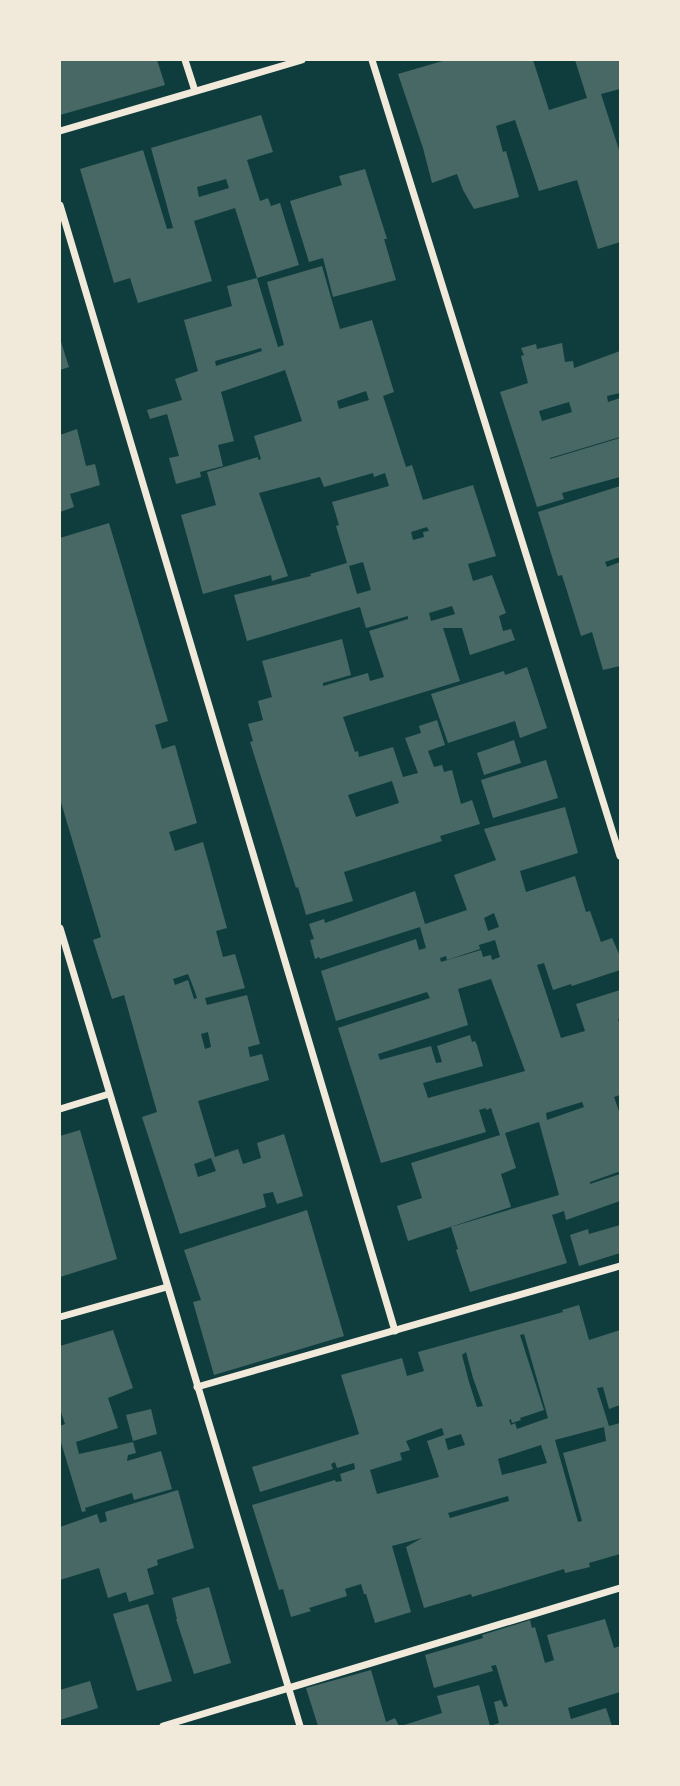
<svg xmlns="http://www.w3.org/2000/svg" width="680" height="1786" font-family="'Roboto Condensed',sans-serif">
<rect width="100%" height="100%" fill="#0f3d3e"/>
<g fill="#486865" fill-rule="evenodd">
<polygon points="60,60 157,60 165,85 60,115"/>
<polygon points="446,60 533,60 549,110 587,98 575,60 620,60 620,89 601,94 620,153 620,242 598,249 577,180 539,191 515,120 496,126 503,152 506,151 519,197 474,209 463,190 457,174 432,183 423,148 398,74"/>
<path d="M261 115 273 152 247 160 260 201 268 198 271 206 280 203 299 265 257 278 235 208 194 221 212 281 138 303 130 278 114 283 80 169 143 150 167 229 173 228 151 148ZM226 179 229 188 199 197 197 187Z"/>
<polygon points="365,169 387,239 384,239 396,280 333,297 323,258 309,262 290,201 342,185 339,176"/>
<path d="M322 266 340 329 372 320 394 392 383 396 406 467 412 465 423 500 473 485 496 556 468 564 473 581 492 575 506 613 499 616 503 631 511 629 515 640 470 655 462 628H443L460 681 343 717 355 752 358 751 359 757 393 747 403 777 418 773 405 738 421 733 419 726 437 720 445 745 428 751 434 767 442 765 444 772 452 770 461 804 472 800 480 824 440 836 442 841 344 872 353 901 306 915 298 887 296 888 250 742 253 741 248 724 263 720 258 701 272 697 262 661 342 639 351 675 323 683V686L368 673 370 681 384 677 369 631 408 619V616L366 628 360 607 247 641 234 595 311 576 310 574 347 563 336 526 339 525 332 502 389 486 385 473 374 477 373 473 324 487 320 477 259 493 288 576 272 581 271 575 203 594 181 515 216 505 207 472 258 457V460L261 459 254 436 302 421 285 370 221 392 234 441 218 445 223 466 200 472 201 477 176 484 169 458 179 456 167 414 150 419 147 410 182 400 175 379 198 371 184 320 232 306 227 286 257 278 278 347 284 345 267 282ZM261 348 262 351 216 366 215 361ZM366 391 369 400 339 409 337 401ZM427 527 429 531 423 532 424 537 413 540 411 532ZM363 562 371 590 357 594 349 566ZM452 606 455 614 431 621 429 613ZM392 781 399 803 356 817 348 795Z"/>
<polygon points="60,339 69,367 60,370"/>
<path d="M562 343 565 362 573 361 574 368 620 351V393L607 396 608 402 620 398V437L550 458V459L620 438V477L562 493 564 499 537 507 500 392 528 383 521 356 524 355 521 348 536 344 537 349ZM569 402 572 412 542 421 539 411Z"/>
<polygon points="77,429 86,466 95,464 100,485 70,494 74,507 60,512 60,435"/>
<polygon points="620,486 620,557 605,562 607,567 620,562 620,666 603,670 592,632 581,636 562,575 558,576 538,512"/>
<path d="M109 523 168 721 155 725 162 749 175 745 197 823 169 832 175 851 203 842 227 928 216 931 223 957 235 954 245 988 205 998 207 1005 247 995 260 1044 248 1047 250 1057 262 1054 269 1080 198 1101 215 1157 238 1149 243 1164 261 1158 257 1143 284 1134 303 1196 277 1204 273 1192 263 1194 266 1207 180 1234 142 1117 157 1112 124 995 112 999 93 940 101 937 60 799V538ZM188 974 194 989 197 998 194 999 188 980 175 985 173 979ZM208 1032 211 1047 205 1049 201 1034ZM211 1158 216 1171 198 1177 194 1164Z"/>
<polygon points="527,667 547,728 520,738 515,721 448,743 431,694 504,671 505,675"/>
<polygon points="514,740 521,763 484,775 477,753"/>
<polygon points="546,760 558,798 493,818 481,780"/>
<path d="M565 807 578 853 520 871 526 892 575 876 586 912 590 911 601 942 612 938 620 956V970L572 986 571 984 553 990 544 963 537 965 561 1038 585 1031 576 1004 620 990V1018L618 1019 620 1025V1095L614 1097 620 1114V1201L566 1220 564 1211 552 1215 567 1263 470 1292 456 1250 458 1249 451 1227 559 1195 539 1122 505 1133 516 1168 501 1174 511 1207 408 1241 397 1206 422 1198 411 1163 500 1135 491 1108 486 1110V1108L479 1110 486 1132 381 1163 338 1028 430 998 427 992 336 1021 321 971 416 939 419 950 426 948 420 927 320 959 319 957 315 959 310 940 314 939 309 924 324 919 325 923 415 891 425 924 467 910 454 875 496 860 484 829ZM494 913 499 927 488 931 484 918ZM495 940 500 957 492 960 491 955 483 957 481 950 441 962 440 958 446 956 447 960 480 949 479 945ZM491 979 525 1071 428 1098 423 1083 483 1066 477 1045 475 1041 472 1042 470 1035 437 1046 442 1062 436 1063 431 1046 380 1060 378 1054 468 1025 458 989ZM582 1102 584 1107 547 1120 546 1113ZM618 1172 620 1174 590 1184V1182Z"/>
<polygon points="80,1130 117,1259 60,1277 60,1136"/>
<polygon points="307,1210 344,1336 214,1375 193,1302 201,1300 184,1250"/>
<polygon points="620,1225 620,1253 579,1266 570,1235 588,1229 589,1234"/>
<path d="M579 1305 589 1340 620 1330V1405L609 1409 603 1387 597 1388 609 1426 620 1423V1554L589 1563 590 1567 565 1573 564 1569 472 1597 471 1594 424 1608 406 1547 422 1538 392 1546 411 1612 375 1623 366 1594H364L361 1584 345 1589 347 1596 309 1608 311 1611 291 1617 283 1589 279 1590 252 1505 335 1480 336 1482 342 1481 340 1474 355 1469 354 1463 337 1468 335 1462 331 1464 333 1469 260 1492 252 1467 359 1434 341 1375 402 1358 407 1376 424 1371 418 1352 563 1312 562 1310ZM524 1334 548 1418 517 1429 515 1423 511 1425 509 1420 511 1419 512 1423 521 1420 520 1418 544 1410 520 1335ZM466 1352 473 1378 483 1406 477 1407 469 1382 462 1355ZM604 1427 606 1441 563 1453 582 1521 578 1522 555 1440ZM442 1428 444 1435 427 1441 439 1477 377 1494 370 1470 402 1460 400 1453 410 1450 406 1441ZM461 1434 465 1445 448 1450 445 1439ZM541 1445 547 1463 502 1475 498 1459ZM508 1496 509 1501 450 1518 448 1513Z"/>
<polygon points="113,1330 133,1388 108,1398 118,1428 76,1442 79,1454 133,1442 136,1453 128,1455 127,1461 161,1451 172,1489 134,1500 132,1493 85,1508 86,1511 82,1512 60,1439 60,1426 65,1424 60,1409 60,1346"/>
<polygon points="151,1409 157,1434 133,1441 126,1415"/>
<polygon points="178,1490 194,1548 157,1560 158,1565 147,1569 154,1594 129,1602 126,1592 108,1598 99,1568 60,1580 60,1527 97,1514 100,1523 107,1521 105,1512"/>
<polygon points="209,1587 231,1663 194,1674 176,1619 177,1619 172,1598"/>
<polygon points="148,1604 172,1681 137,1691 113,1614"/>
<polygon points="605,1619 614,1648 620,1646 620,1692 568,1708 571,1719 606,1708 612,1726 401,1726 442,1713 437,1696 479,1685 490,1726 499,1723 494,1702 501,1700 504,1707 508,1706 496,1665 491,1666 493,1671 434,1688 425,1655 483,1638 482,1635 530,1620 532,1628 535,1627 545,1663 554,1660 547,1635"/>
<polygon points="371,1670 386,1722 395,1718 399,1726 318,1726 306,1688"/>
<polygon points="90,1681 98,1708 60,1720 60,1690"/>
</g>
<g fill="none" stroke-linecap="round" stroke-linejoin="round">
<g stroke="#f1e9da" stroke-width="7">
<polyline points="185,60 195,91"/>
<polyline points="372,60 620,856"/>
<polyline points="60,131 302,60"/>
<polyline points="60,205 395,1331"/>
<polyline points="60,928 300,1726"/>
<polyline points="60,1109 109,1094"/>
<polyline points="60,1317 167,1287"/>
<polyline points="197,1387 620,1266"/>
<polyline points="163,1726 620,1588"/>
</g>
</g>
<rect width="680" height="1786" fill="none" stroke="#f1e9da" stroke-width="122"/>
</svg>
